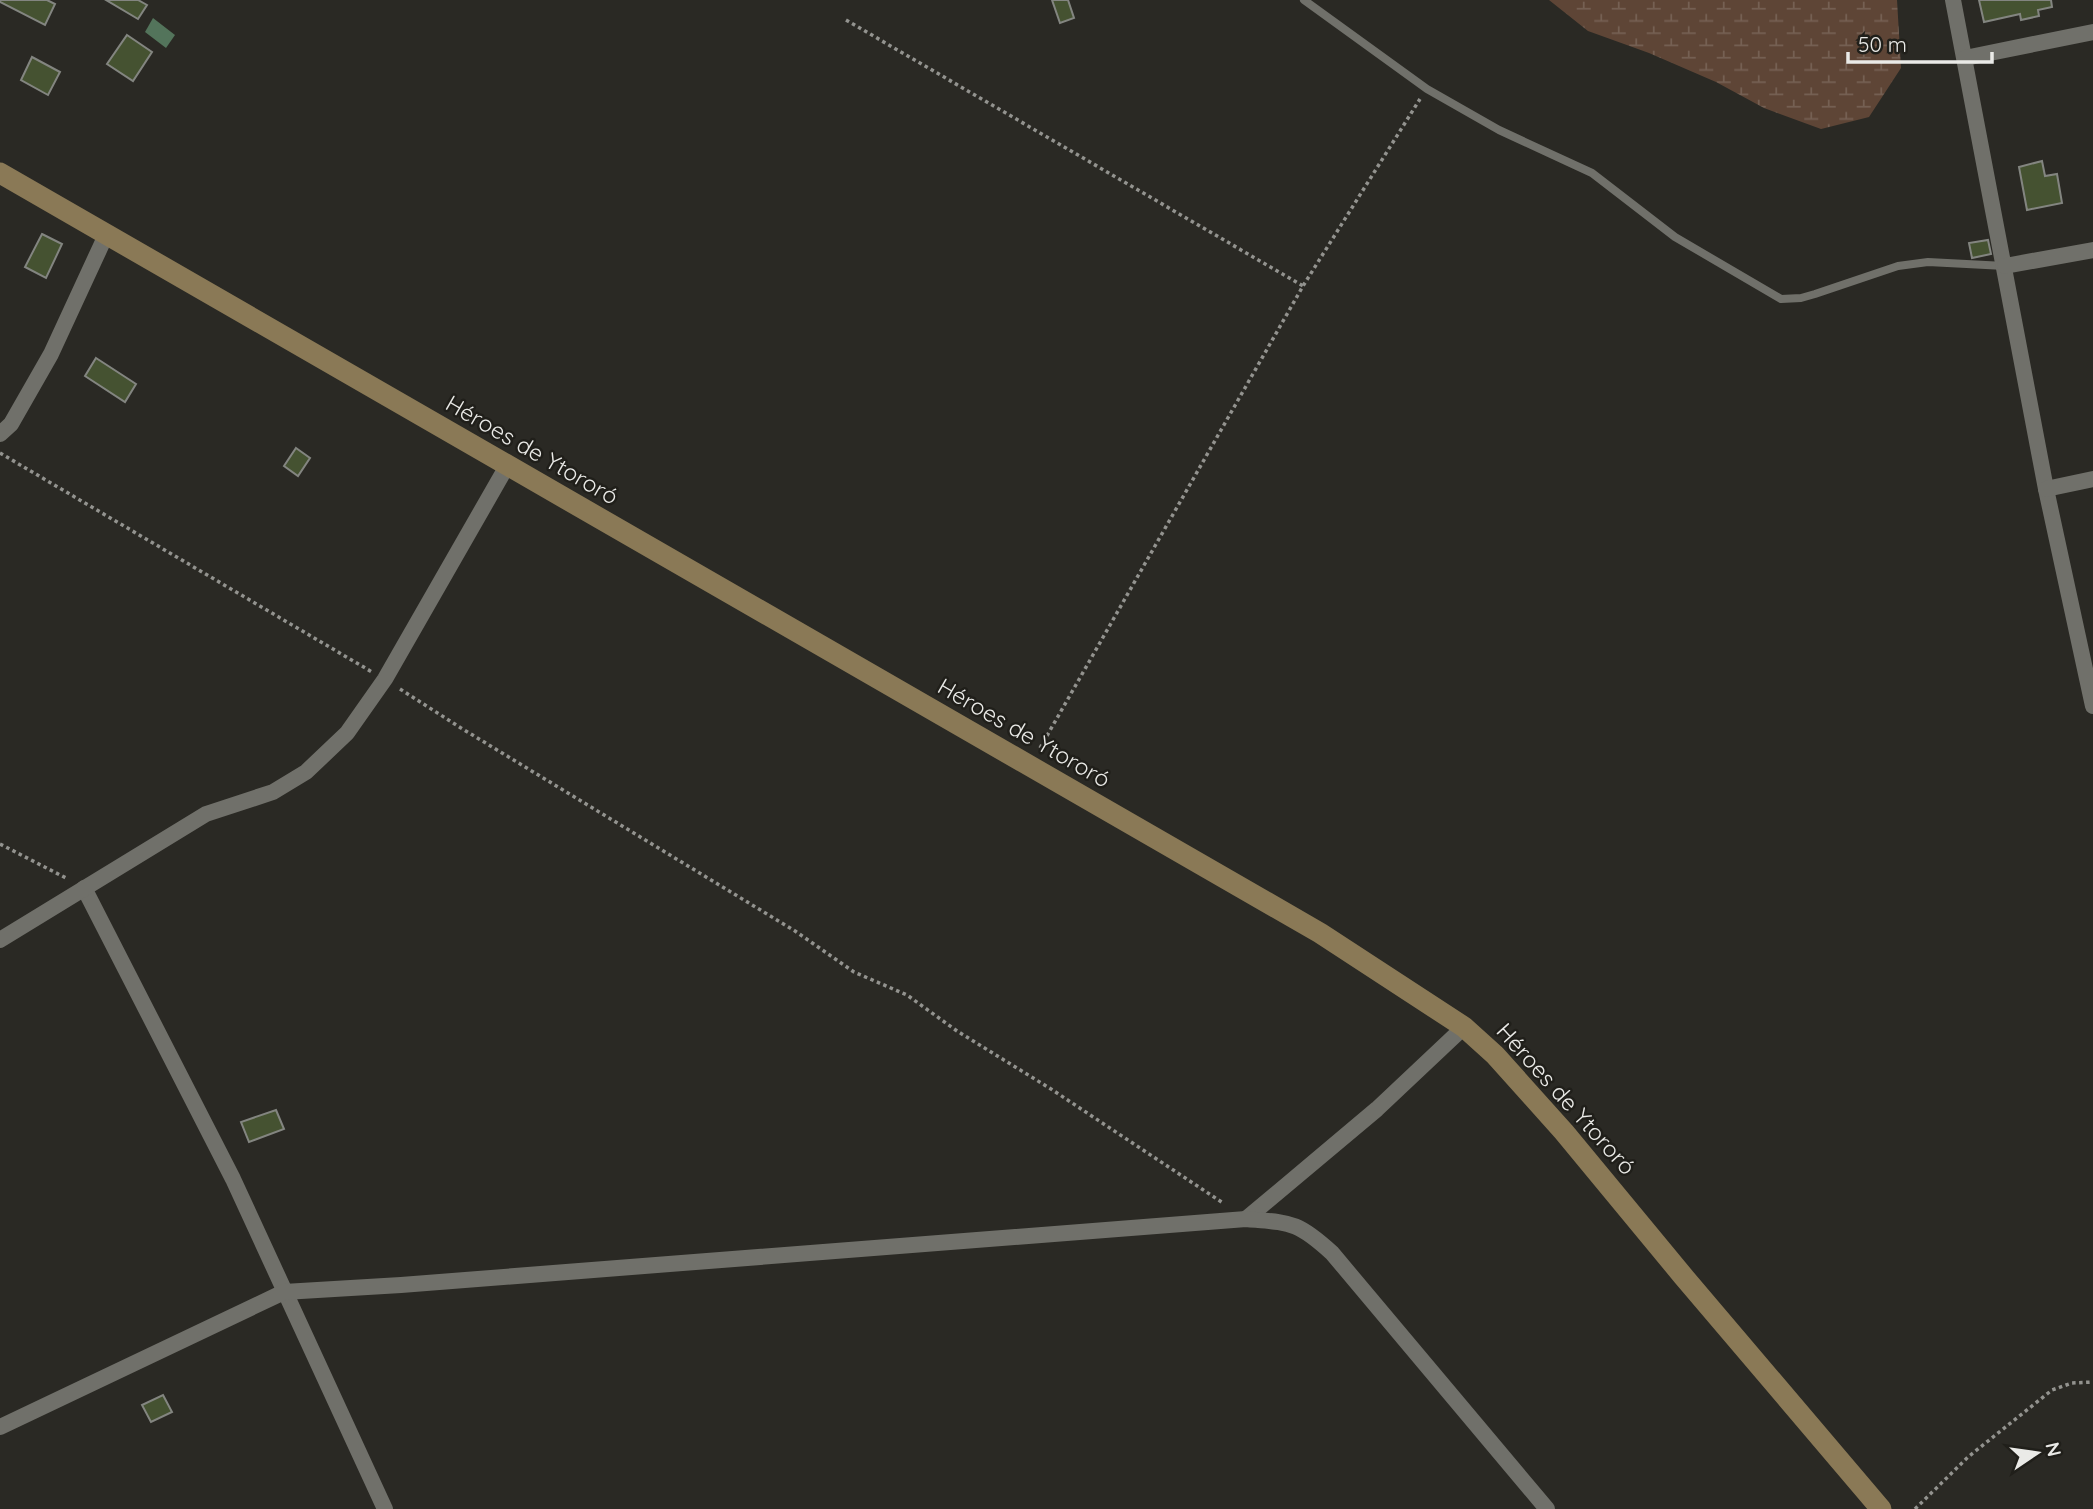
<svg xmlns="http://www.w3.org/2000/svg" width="2093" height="1509" font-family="Quicksand,sans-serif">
<defs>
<pattern id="wetland-marsh" width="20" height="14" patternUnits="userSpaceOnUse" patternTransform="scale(1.75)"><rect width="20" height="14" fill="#5e4536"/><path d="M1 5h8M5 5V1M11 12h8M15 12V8" fill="none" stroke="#756053"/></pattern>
</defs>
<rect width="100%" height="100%" fill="#2a2924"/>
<polygon fill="url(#wetland-marsh)" points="1549,0 1897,0 1901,68 1869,117 1821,129 1764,108 1716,82 1649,53 1588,31"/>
<polygon fill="#53745b" points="153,18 175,35 166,48 145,32"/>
<g fill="#455231" stroke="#838580" stroke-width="2">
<polygon points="0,0 47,0 55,4 45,25 0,2"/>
<polygon points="106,0 138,0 147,5 138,19"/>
<polygon points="1052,0 1068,0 1074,18 1060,23"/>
<polygon points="1979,0 2051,0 2052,7 2038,10 2039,16 2021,20 2020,14 1984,22"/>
<polygon points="127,35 152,52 133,81 107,64"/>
<polygon points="32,57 60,72 48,95 21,80"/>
<polygon points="2042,161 2045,176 2057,174 2062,203 2027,210 2019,167"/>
<polygon points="42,234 62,244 46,278 25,267"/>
<polygon points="1988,240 1991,254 1972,258 1969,243"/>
<polygon points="96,358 136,384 125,402 85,376"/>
<polygon points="296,448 310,458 298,476 284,466"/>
<polygon points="276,1110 284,1129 249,1142 241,1122"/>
<polygon points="163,1395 172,1412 151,1422 142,1405"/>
</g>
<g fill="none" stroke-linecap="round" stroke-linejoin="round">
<g stroke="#93938f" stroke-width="3.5" stroke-dasharray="3.5 3.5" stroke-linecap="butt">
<polyline points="846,20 1303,286"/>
<polyline points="0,453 372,672"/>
<polyline points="400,689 461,728 795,931 854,972 907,995 957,1031 1051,1089 1223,1203"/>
<polyline points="1040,748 1303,286 1420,99"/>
<polyline points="0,844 66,878"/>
<polyline points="1915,1509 1968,1457 2052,1390 2072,1383 2093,1382"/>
</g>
<polyline stroke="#70706a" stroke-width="8" points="1304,0 1427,89 1499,130 1592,173 1675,237 1781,299 1801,298 1815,294 1898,266 1928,262 2005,266"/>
<g stroke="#70706a" stroke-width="16">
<polyline points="1953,0 2046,489 2093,706"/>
<polyline points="1965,58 2093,32"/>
<polyline points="2005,266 2093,250"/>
<polyline points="0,434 11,424 51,354 106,235"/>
<polyline points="2046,489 2093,479"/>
<polyline points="84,888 233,1179 385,1509"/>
<polyline points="0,940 206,814 273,792 306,772 347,733 385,679 507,466"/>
<polyline points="1246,1219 1377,1109 1464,1027"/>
<path d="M0 1427 284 1292 401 1285 1246 1219C1291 1223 1297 1221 1332 1253L1547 1509"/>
</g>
<polyline stroke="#8a7956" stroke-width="21" points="0,173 1320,933 1464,1027 1495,1055 1564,1132 1683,1276 1881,1509"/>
</g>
<g text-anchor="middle" stroke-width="5" stroke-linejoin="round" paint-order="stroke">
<g font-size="23" fill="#eaeae7" stroke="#201f1a">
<text transform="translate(532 450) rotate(30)" y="8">Héroes de Ytororó</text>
<text transform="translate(1024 733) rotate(30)" y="8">Héroes de Ytororó</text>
<text transform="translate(1566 1099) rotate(48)" y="8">Héroes de Ytororó</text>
</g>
</g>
<g transform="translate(2037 1453) rotate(77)" stroke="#201f1a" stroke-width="5" paint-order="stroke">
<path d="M0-5L12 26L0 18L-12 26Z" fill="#eaeae7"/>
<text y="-10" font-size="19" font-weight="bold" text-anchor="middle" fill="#eaeae7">N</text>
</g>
<path d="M1848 52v10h144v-10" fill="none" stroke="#eaeae7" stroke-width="3.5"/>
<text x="1858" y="52" font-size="21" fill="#eaeae7" stroke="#201f1a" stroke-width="5" paint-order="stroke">50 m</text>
</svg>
